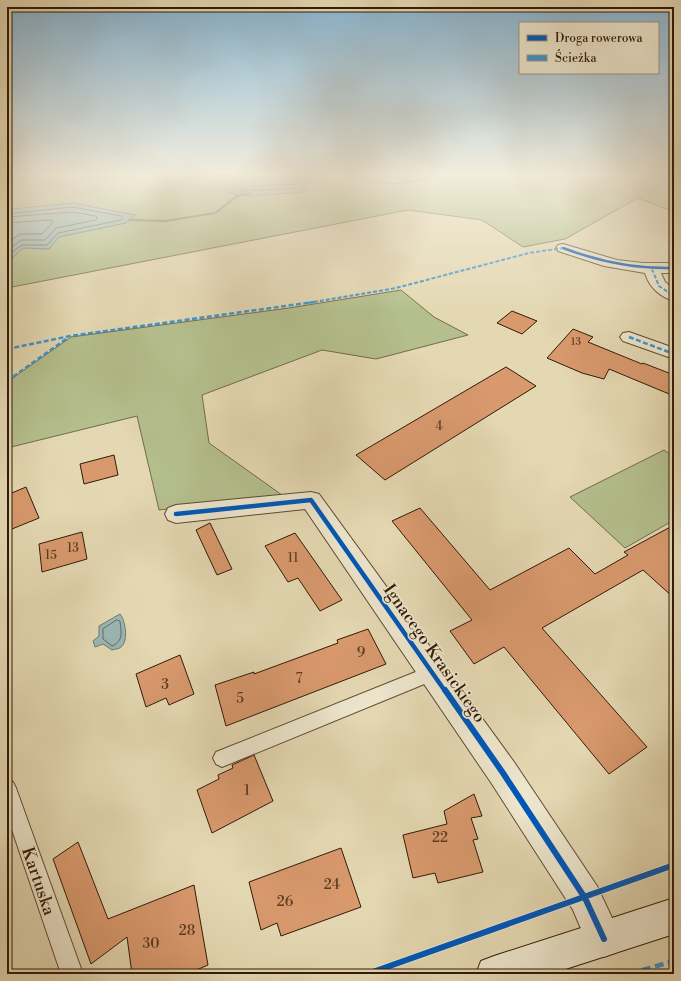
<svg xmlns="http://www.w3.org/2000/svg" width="681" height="981" font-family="'Libre Bodoni',serif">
<rect width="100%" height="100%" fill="#e4d8b2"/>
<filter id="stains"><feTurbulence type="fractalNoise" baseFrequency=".005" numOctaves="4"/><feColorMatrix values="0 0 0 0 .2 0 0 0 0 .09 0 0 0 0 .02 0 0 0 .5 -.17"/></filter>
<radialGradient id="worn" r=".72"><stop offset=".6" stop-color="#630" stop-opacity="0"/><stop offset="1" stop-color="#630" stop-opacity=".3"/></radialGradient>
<g fill="#b4bf8d" stroke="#726c4a">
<polygon points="7,175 674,175 674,212 638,198 565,239 523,247 482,220 408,210 7,288"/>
<polygon points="401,290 434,317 468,335 376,359 322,350 202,395 209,443 282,495 159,510 137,416 7,448 7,382 71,337 289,308"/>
<polygon points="664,450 674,457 674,520 625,548 570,497"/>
</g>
<g fill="#99b8b6" stroke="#6f7970">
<polygon points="250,175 312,175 305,192 248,196 228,193"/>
<polygon points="73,203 135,215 126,223 59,237 49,249 23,248 11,259 7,260 7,208 14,209"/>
<path d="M120 614C125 619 129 641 121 647 119 649 115 649 112 650L103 644 95 647 93 641 99 636V626Z"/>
</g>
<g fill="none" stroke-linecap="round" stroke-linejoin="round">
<g stroke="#65695f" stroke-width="1">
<polyline points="252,175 251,179 240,188 241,191 302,188 308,175"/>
<polyline points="257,175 253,184 255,186 298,184 303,175"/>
<polyline points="7,212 15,213 72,207 121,216 123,218 121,220 58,233 47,245 22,245 7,256"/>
<polyline points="7,217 72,212 96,216 97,218 96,220 56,228 45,240 21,240 7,251"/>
<polyline points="7,223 51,220 53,222 42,234 20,234 7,243"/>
<path d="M117 620 120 621C121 632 124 641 112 646L103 639V629Z"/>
</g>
<g fill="#6f7970" fill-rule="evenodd">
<polygon points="335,175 342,175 394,183 452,175 460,175 394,185"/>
<polygon points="251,192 252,192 252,194 238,197 216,214 165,222 130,221 128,220 130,219 165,220 215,212 236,195"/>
</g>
</g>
<g fill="#d8996d" stroke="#311a08">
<polygon points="512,311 537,321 522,334 497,323"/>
<polygon points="573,329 593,337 588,342 642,364 643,363 674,375 674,396 609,369 604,379 582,373 547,358"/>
<polygon points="506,367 536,386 385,480 356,455"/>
<polygon points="114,455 118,475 84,484 80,464"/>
<polygon points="26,487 39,518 7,531 7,495"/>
<polygon points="420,508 490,590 569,548 595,574 628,555 624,552 674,525 674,598 643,570 542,628 647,747 609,774 504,647 474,664 450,631 472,620 392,521"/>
<polygon points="210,523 232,569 217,575 196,530"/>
<polygon points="82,532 87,559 42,572 39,544"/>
<polygon points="295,533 342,600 320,611 298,578 288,582 265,546"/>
<polygon points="368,629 386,664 226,726 215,685 254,672 254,674 338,643 337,640"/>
<polygon points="180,655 194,694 169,705 166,698 146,707 136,674"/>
<polygon points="254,755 273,801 212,833 197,790 219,779 218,775 233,768 232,765"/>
<polygon points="474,794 482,816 471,818 478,839 473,840 483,872 438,883 435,873 413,878 403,835 447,824 444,811"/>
<polygon points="78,842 108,919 194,885 208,965 187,974 132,974 127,937 91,964 53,859"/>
<polygon points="341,848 361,907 281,936 277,923 261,930 249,882"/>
</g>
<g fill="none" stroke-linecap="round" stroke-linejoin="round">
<defs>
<g id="service">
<polygon points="433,665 439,668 441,673 439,678 222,767 216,764 213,758 216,752"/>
<polygon points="7,779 13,782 16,788 83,974 61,974 7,815"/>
</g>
<g id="minor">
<path d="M563 244 617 260 643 263H674V273H661L665 282 674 289V301C660 297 649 287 645 273L604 266 558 251 556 248 558 245Z"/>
<polygon points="629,332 674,348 674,359 623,341 620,337 623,333"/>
<polygon points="311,492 319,494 514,762 597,886 622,939 617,952 604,957 591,952 573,910 492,784 305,509 176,523 168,520 165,514 168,508 176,505"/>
</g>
<polygon id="secondary" points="674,898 674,934 550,974 476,974 481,961 494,956"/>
</defs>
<use href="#service" stroke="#5e4a32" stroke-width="2"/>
<use href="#minor" stroke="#5e4a32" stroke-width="2"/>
<use href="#secondary" stroke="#311a08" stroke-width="2"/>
<use href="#service" fill="#ede6cd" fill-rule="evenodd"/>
<use href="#minor" fill="#ede6cd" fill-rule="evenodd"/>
<use href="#secondary" fill="#ede6cd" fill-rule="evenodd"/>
<g stroke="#3d94d1" stroke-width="2" stroke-dasharray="4 2" stroke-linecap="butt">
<polyline points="652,269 659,286 674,296"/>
<polyline points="308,303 396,288 529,253 563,248"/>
</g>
<g stroke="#3d94d1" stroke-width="2.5" stroke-dasharray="5 2.5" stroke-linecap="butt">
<polyline points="629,337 674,354"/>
<polyline points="7,349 70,336 314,302"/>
<polyline points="7,381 66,339"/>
</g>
<polyline stroke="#3d94d1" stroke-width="4.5" stroke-dasharray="9 4.5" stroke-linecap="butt" points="629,974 674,961"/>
<defs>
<path id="cycleway-far2" d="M563 248C600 262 634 269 674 268"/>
<polyline id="cycleway-far1" points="176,514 311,500 445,691"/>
<g id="cycleway">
<polyline points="445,690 503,773 585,898 604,939"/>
<polyline points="367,974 674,865"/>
</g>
</defs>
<use href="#cycleway-far2" stroke="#ede6cd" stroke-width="4"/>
<use href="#cycleway-far1" stroke="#ede6cd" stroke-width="7"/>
<use href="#cycleway" stroke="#ede6cd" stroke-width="8"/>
<use href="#cycleway-far2" stroke="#0057b8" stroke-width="2.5"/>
<use href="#cycleway-far1" stroke="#0057b8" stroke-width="4.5"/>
<use href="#cycleway" stroke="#0057b8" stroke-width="6"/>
</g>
<linearGradient id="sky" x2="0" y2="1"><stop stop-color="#88b6d4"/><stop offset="0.56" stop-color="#f3eddc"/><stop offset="1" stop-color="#f3eddc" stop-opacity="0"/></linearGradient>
<rect width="681" height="312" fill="url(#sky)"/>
<g text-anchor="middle" stroke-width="3.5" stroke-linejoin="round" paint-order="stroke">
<g font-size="10" fill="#5b3a21">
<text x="576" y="345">13</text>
</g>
<g font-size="12" fill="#5b3a21">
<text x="439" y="430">4</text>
<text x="73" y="552">13</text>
<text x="51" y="559">15</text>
<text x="293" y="562">11</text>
</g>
<g font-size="14" fill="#5b3a21">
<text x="361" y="657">9</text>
<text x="299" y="683">7</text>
<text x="165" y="689">3</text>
<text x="240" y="703">5</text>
<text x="247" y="795">1</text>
<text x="440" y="842">22</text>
<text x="332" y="889">24</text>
<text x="285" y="906">26</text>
<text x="187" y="935">28</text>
<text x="151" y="948">30</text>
</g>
<g font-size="17" fill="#311a08" stroke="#ede6cd">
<text transform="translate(435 653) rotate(55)" y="6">Ignacego Krasickiego</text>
<text transform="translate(39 881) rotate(71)" y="6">Kartuska</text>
</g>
</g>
<rect width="681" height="981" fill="none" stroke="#e4d8b2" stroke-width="24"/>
<rect x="8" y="8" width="665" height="965" fill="none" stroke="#311a08" stroke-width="2"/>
<rect x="12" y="12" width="657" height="957" fill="none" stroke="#311a08"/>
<rect x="519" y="22" width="140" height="52" fill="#ede6cd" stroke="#a2947e"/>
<rect x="527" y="35" width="20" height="6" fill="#0057b8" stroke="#a2947e"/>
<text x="555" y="42" font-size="12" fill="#311a08">Droga rowerowa</text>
<rect x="527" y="55" width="20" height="6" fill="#3d94d1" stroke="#a2947e"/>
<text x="555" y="62" font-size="12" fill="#311a08">Ścieżka</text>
<rect width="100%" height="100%" filter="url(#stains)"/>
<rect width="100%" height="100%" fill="url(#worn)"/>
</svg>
